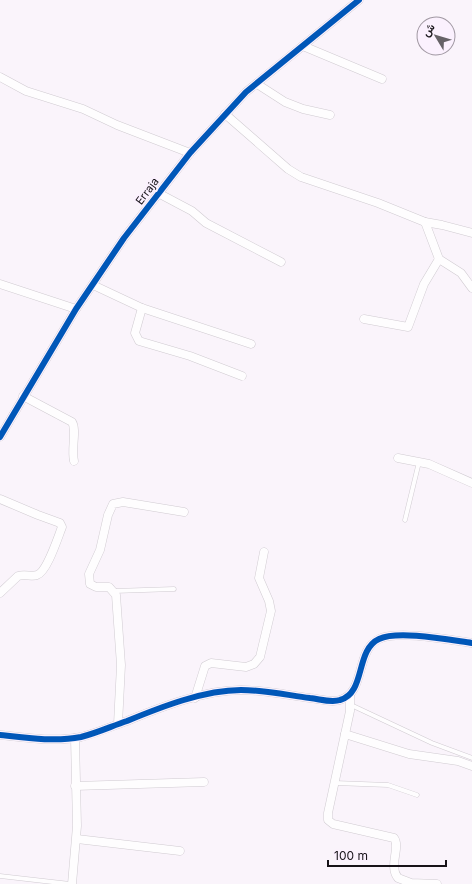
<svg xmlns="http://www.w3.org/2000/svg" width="472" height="884" font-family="Inter,Vazirmatn,sans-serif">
<rect width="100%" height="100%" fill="#faf4fb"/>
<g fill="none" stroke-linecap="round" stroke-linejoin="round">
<defs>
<g id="service">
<polyline points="405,520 419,462"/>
<polyline points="114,591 174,589"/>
<polyline points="351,705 432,743 472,758"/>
<polyline points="335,783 388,785 417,795"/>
<polyline points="0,876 70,884"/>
</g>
<g id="minor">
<polyline points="303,46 382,79"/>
<polyline points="0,77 26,91 83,109 117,125 190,153"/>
<polyline points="257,84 285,102 303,109 330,115"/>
<polyline points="225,114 288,169 301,177 378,203 425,222 439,259 461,273 472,288"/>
<polyline points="158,193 192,211 206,223 281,262"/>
<polyline points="425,222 442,225 472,233"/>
<polyline points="0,284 76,309"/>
<polyline points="93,285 142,308 251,344"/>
<polyline points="142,308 135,333 139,341 190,356 242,376"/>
<polyline points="364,319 408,327 424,284 439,259"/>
<path d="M23 396 72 422C77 430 71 449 74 461"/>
<polyline points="0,437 76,309 124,238 190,153 246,92 359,0"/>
<polyline points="398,458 429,464 472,483"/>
<path d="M0 499 38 515 60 523 62 527C58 537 47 572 37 575 32 577 25 574 18 576L0 593"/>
<path d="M350 694V711L328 813V820L333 824 394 838C401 847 388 866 398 878L411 883 437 884"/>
<polyline points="195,698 205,666 211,663 246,667 254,664 260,657 271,611 269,601 259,578 264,552"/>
<polyline points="118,724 121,665 116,595 109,587 96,587 90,584 89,574 100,550 108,515 113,504 123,502 184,512"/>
<polyline points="345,734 409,754 458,761 472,766"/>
<path d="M0 735C27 738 55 742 81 737 97 733 112 726 127 721 161 707 204 690 241 690 264 690 287 695 310 698 320 699 331 703 340 700 366 693 355 650 379 639 398 630 450 640 472 643"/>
<polyline points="75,786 204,782"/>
<polyline points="77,839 180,851"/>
<polyline points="72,884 77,826 75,738"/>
</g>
</defs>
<use href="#service" stroke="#d0cbd1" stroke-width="5"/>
<use href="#minor" stroke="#d0cbd1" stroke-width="9"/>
<use href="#service" stroke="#fefdfe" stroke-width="4"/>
<use href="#minor" stroke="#fefdfe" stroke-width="8"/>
<defs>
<g id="cycleway">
<polyline points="0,437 76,309 124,238 190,153 246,92 359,0"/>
<path d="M0 735C27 738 55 742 81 737 97 733 112 726 127 721 161 707 204 690 241 690 264 690 287 695 310 698 320 699 331 703 340 700 366 693 355 650 379 639 398 630 450 640 472 643"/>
</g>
</defs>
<use href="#cycleway" stroke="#fbf1fe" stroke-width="8"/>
<use href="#cycleway" stroke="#0057b8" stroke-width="6"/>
</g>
<g text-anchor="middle" stroke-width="4" stroke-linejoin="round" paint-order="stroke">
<g font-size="11" fill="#171318" stroke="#fbf1fe">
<text transform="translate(147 191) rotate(-53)" y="4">Erraja</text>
</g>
</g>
<g transform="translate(436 36) rotate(308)"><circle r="19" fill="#fbf1fe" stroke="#a098a2"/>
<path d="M0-3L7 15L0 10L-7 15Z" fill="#666267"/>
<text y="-6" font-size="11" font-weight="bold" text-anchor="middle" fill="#171318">ش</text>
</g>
<path d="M328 860v6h118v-6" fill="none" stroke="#171318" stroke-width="2"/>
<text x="334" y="860" font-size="12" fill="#171318" stroke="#fbf1fe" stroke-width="3" paint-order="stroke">100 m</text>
</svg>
